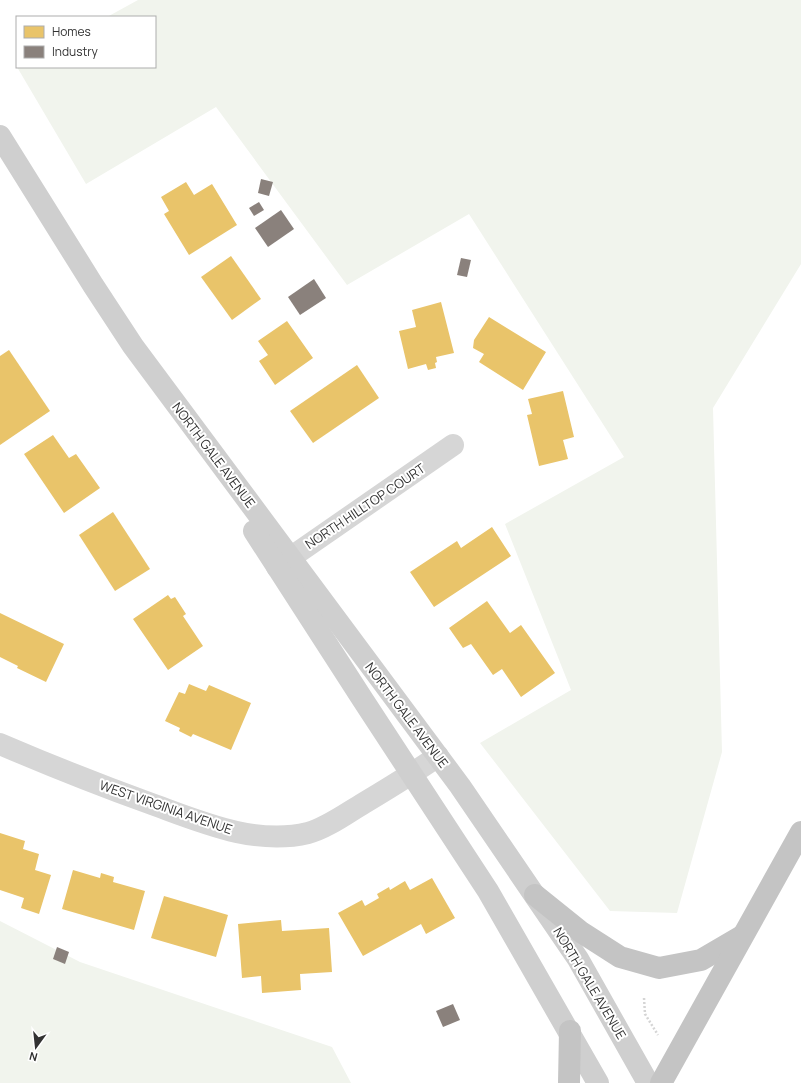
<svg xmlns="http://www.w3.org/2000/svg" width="801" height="1083" font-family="Manrope,sans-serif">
<rect width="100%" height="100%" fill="#fff"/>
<g fill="#f1f4ed">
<polygon points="138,0 801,0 801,264 713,408 722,752 677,913 610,911 480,743 571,690 505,524 624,457 469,214 347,285 216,107 86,184 17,67 155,67 155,17 107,17"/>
<polygon points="0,921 80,962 332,1047 351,1083 0,1083"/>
</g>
<g fill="#e9c46a">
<polygon points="186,182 194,195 212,184 237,225 189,255 164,214 169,211 161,197"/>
<polygon points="231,256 261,299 232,320 201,277"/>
<polygon points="441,302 454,353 436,357 437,362 435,363 436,368 428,370 426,364 408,369 399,331 416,327 412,310"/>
<polygon points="489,317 546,352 523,390 479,362 484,354 473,348 474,340"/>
<polygon points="287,321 313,358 275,385 259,361 268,355 258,341"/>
<polygon points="9,350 50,411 0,445 0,356"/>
<polygon points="357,365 379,398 313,443 290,411"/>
<polygon points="563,391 574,437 563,440 568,459 539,466 527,415 532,414 528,399"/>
<polygon points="53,435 69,458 76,454 100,488 64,513 24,454"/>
<polygon points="113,512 150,569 115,591 79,535"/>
<polygon points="492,527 511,556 434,607 410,572 457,541 461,548"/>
<polygon points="168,595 171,599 175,597 186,614 183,616 203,646 168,670 133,619"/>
<polygon points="487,601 510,633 521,625 555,673 521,697 502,669 493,675 471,644 463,648 449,628"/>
<polygon points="0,613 64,644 46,682 17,668 18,666 0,657"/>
<polygon points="189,684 206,691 209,685 251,703 231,750 193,734 191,737 179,731 180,728 165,721 179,692 185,694"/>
<polygon points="0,833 25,841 23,849 39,854 35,870 51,875 39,914 21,908 24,898 0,890"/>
<polygon points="73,870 100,878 101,873 114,877 113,882 145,891 134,930 62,909"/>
<polygon points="432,878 455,918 426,934 421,924 363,956 338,913 362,900 365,906 379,898 377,894 389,887 390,890 405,881 410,890"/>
<polygon points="164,896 228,915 216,957 151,938"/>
<polygon points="281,920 282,931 329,928 332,972 300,974 301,990 262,993 261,976 242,978 238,924"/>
</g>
<g fill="#8a817c">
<polygon points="261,179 273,182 269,196 258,193"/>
<polygon points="259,202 264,210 254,216 249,208"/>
<polygon points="281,210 294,229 268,247 255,228"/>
<polygon points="461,258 471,260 467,277 457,275"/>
<polygon points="314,279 326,298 300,315 288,297"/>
<polygon points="57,947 69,952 65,964 53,959"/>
<polygon points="453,1004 460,1020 443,1027 436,1011"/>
</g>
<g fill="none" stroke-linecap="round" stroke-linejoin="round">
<polyline stroke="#d5d5d5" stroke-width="2.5" stroke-dasharray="2 2" stroke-linecap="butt" points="644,998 645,1014 658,1035"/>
<g stroke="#d6d6d6" stroke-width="22">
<polyline points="277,567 453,445"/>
<path d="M0 744C49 765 99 785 149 803 199 821 254 846 308 833 327 828 347 813 364 803 389 788 414 773 438 756"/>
</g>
<g stroke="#cfcfcf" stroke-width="22">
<polyline points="0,136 93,285 133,346 460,786 578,959 648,1083"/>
<polyline points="254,531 363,700 488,891 598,1083"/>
</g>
<g stroke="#c4c4c4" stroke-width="22">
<polyline points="535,895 581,932 620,957 659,968 701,960 742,936"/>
<polyline points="569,1083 570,1031"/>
<polyline points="661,1083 801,832"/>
</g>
</g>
<g text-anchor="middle" stroke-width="4" stroke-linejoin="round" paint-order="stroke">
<g font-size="13" fill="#323232" stroke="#fff">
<text transform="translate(214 455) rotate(53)" y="5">NORTH GALE AVENUE</text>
<text transform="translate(365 506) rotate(-34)" y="5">NORTH HILLTOP COURT</text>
<text transform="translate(407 715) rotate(53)" y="5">NORTH GALE AVENUE</text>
<text transform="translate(166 807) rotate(19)" y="5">WEST VIRGINIA AVENUE</text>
<text transform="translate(590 983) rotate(59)" y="5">NORTH GALE AVENUE</text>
</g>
</g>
<rect x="16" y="16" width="140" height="52" fill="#ffffff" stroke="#adadad"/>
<rect x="24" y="26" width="20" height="12" fill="#e9c46a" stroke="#adadad"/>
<text x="52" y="36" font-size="12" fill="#323232">Homes</text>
<rect x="24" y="46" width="20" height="12" fill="#8a817c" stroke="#adadad"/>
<text x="52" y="56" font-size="12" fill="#323232">Industry</text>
<g transform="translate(36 1047) rotate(195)" stroke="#ffffff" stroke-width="3" paint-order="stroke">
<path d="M0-3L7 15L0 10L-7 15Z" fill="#323232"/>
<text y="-6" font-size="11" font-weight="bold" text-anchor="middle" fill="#323232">N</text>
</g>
</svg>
